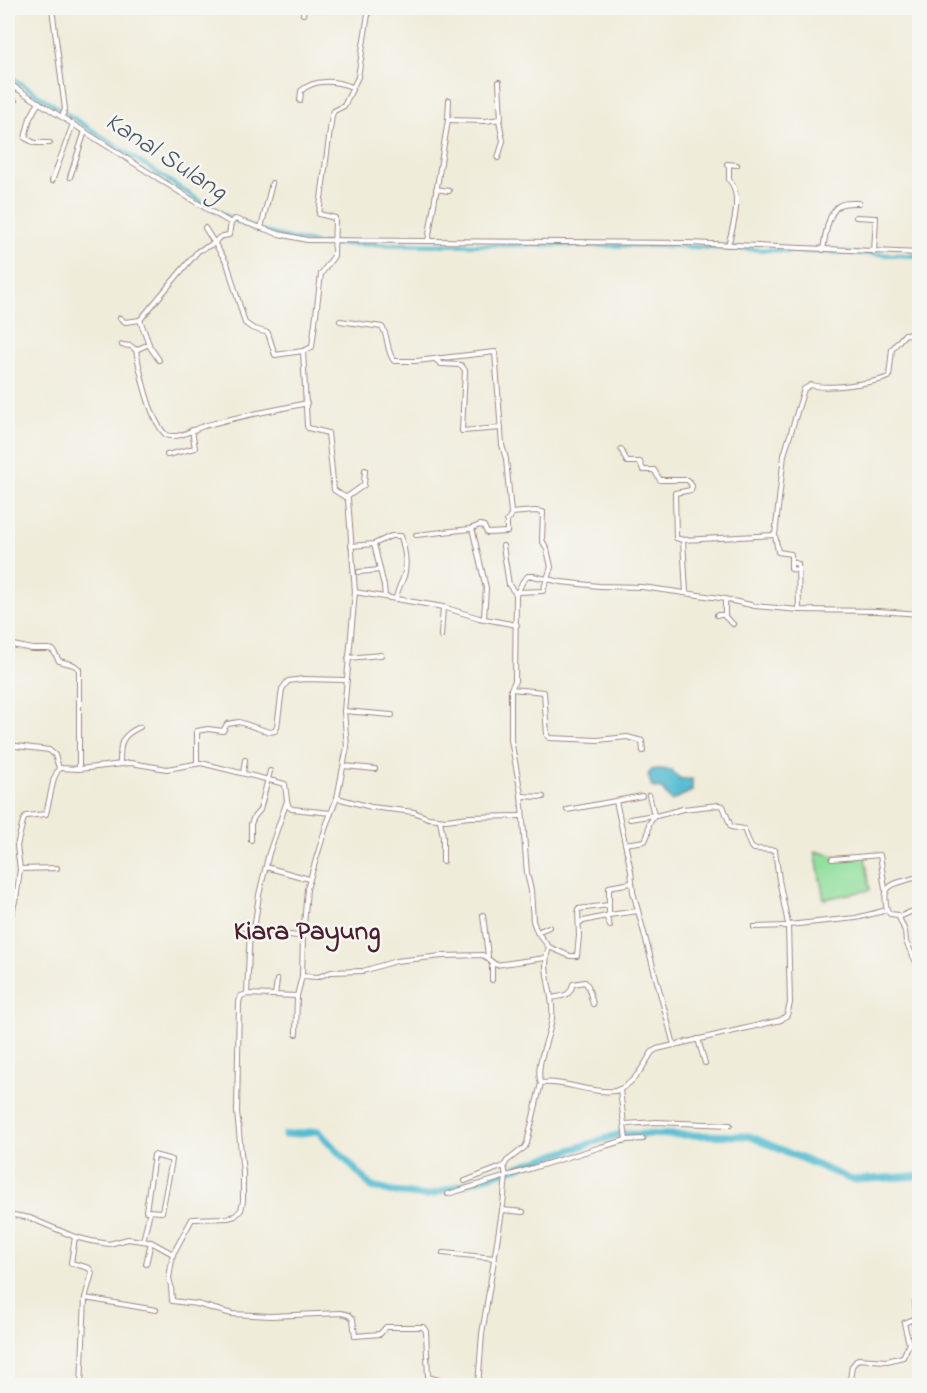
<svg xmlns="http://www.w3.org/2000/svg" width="927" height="1393" font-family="'Indie Flower',sans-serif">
<rect width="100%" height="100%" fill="#f6f6f2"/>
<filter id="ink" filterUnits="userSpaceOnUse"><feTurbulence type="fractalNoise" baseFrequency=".0167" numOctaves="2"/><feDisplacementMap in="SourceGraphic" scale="12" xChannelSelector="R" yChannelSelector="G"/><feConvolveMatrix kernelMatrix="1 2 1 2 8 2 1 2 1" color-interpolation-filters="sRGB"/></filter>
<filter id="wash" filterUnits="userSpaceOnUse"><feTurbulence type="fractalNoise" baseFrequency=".008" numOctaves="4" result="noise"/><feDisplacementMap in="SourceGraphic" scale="24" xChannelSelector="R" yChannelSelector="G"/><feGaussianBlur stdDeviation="1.35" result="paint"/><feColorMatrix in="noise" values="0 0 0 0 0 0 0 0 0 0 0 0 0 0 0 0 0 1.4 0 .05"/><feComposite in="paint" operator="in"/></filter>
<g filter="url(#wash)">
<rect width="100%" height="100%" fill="#f0ecda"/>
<polygon fill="#91df9d" stroke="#6e7f64" stroke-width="1.5" points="815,851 843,858 865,855 870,890 824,899"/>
<path fill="#54bcd1" stroke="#4f6e7e" stroke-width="1.5" d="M657 769 671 770C679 779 680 780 692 779V791L671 801 662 789 652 787 648 775 652 770Z"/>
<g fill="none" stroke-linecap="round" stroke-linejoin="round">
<g stroke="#54bcd1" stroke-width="4">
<path d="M8 75 209 207C242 226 277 238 315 243"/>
<polyline points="321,244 672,246 920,256"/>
</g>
<polyline stroke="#54bcd1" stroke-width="7" points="285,1135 318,1131 372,1187 394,1192 427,1196 620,1134 749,1136 852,1180 920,1176"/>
</g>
</g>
<g filter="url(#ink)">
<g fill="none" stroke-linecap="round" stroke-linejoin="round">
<defs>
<g id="minor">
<polyline points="52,8 65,109 62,117"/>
<polyline points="87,8 87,10"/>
<polyline points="303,14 304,8"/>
<polyline points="8,83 197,203 231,223"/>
<polyline points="15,87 10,96 15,101"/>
<path d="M300 101 301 91C315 78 336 81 352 87"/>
<polyline points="39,102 30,118 25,138 35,143 50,143"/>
<polyline points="448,120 485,121 501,119 499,82"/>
<polyline points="498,158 503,141 499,120"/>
<polyline points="70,177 85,131"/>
<polyline points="52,181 73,124"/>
<polyline points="436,189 449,191"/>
<polyline points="856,217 876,218 874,252"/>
<polyline points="205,228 227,263 245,323 252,328 268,333 275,355 303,351 312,347 321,274 334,256 335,218 319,214 332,115 334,111 344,106 358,77 369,8"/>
<polyline points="261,228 272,183"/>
<polyline points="428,241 448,120 449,100"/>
<path d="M728 245C733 228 743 194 729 180V166L727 164 737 165"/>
<path d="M823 250C825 237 828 211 840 205 845 202 854 203 859 203"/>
<path d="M120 318 125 322 140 320 198 251 215 243C218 236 223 236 229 235L231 223 235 219 279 234 307 240 688 243 920 253"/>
<polyline points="140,320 150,347 159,360"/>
<path d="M340 321 382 327C389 337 386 351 394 361H416L495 352 502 445 506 459 511 513 510 518 507 521V532L487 533 484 526 480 525 470 529 416 535"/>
<path d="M122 345 131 346 136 350C140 372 149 419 166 435 179 439 189 431 201 427 236 416 272 411 307 403"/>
<polyline points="136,350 149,344"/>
<polyline points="303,351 307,426 308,428 328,433 334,490 348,499 355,592 344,711 347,747 337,798 327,823 307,889 303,937 302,976 297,996 247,994 241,996 239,1002 237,1112 243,1173 243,1201 241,1210 235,1216 228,1218 192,1219 173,1254 169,1278 171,1286 172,1301 197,1304 232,1314 271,1316 341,1313 349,1315 353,1319 355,1336 380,1334 386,1327 423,1327 426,1331 428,1377 442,1381 443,1386"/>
<polyline points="439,358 436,360 441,364 461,365 465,370 462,431 501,428"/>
<polyline points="621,449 627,462 640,462 643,470 654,470 660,480 688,480 692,486 691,490 675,493 676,538 683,540"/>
<polyline points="167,455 195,448 192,430"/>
<polyline points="347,497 364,485 365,470"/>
<polyline points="511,513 535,511 543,512 542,540 547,549 551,567 543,591 517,592"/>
<polyline points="472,528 486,588 484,618"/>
<polyline points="374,544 384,586 385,597"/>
<path d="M351 546 374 544 391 536H401C404 548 408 563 404 576 401 584 397 590 396 599"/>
<polyline points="503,546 509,585 516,594"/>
<polyline points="791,562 791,569 798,570"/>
<polyline points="359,572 380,570"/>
<polyline points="355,592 443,607 479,618 517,625"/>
<polyline points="686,593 683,540 775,535"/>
<polyline points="725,600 725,617 733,624"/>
<path d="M799 610 798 564 791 562V554L778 552 775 535 784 455 804 389 811 385C827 390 873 383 889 377L892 349 905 334 916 335 920 331"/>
<polyline points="717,615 725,615"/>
<polyline points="441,636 443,607"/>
<polyline points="8,644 32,649 49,649 53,650 59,661 74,665 79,669 79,769"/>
<polyline points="348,658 381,655"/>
<polyline points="511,689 544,692 547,735 549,738 598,740 627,737 642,741 643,751"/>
<polyline points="344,711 392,715"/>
<polyline points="11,735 13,745"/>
<polyline points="8,745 49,750 55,755 59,768 54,778 46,814 26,816 23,821 17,846 20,869 17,893 8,929"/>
<path d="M120 763C120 743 120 736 140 727"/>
<polyline points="197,764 197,731 208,729 223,731 227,724 239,722 269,732 275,731 277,727 282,689 288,681 304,679 346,680"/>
<polyline points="344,766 375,769"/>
<polyline points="59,768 79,769 131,763 167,769 201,763 285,784 287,801 269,853 259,895 255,923 250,929 247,994"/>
<polyline points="243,773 245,760"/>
<polyline points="649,795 654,815 656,816 683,809 719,805 723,806 731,827 744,829 751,847 754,849 775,850 779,880 788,924"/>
<polyline points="521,796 543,797"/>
<polyline points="337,798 371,807 414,812 428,818 446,820 469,817 522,816"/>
<polyline points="287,801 289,807 292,809 331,813"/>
<polyline points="616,801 631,871 633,892 674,1045"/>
<polyline points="567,810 642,796"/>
<polyline points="630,819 654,815"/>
<polyline points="440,820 443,837 443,862"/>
<polyline points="251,840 251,824 254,817 260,810 270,771"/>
<polyline points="625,844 645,841 648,834 649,824 655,815"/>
<polyline points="832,859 880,855 885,889"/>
<polyline points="266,867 309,879"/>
<polyline points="20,869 57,868"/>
<polyline points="8,889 17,893"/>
<polyline points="887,910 890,914 898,915 905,931 906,942 920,970"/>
<polyline points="483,915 488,956"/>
<polyline points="609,915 638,911"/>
<polyline points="899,917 915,910 920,911"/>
<polyline points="579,922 606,916"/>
<polyline points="610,926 606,916 609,915 609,887 631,883"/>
<polyline points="239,927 303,937"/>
<polyline points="754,927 787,926"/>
<polyline points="537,932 549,927"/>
<polyline points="549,947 570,956 577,956 579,936 578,909 609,905"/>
<polyline points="302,976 318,977 331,972 363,971 396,961 442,956 483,955 496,965 545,958"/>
<polyline points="492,980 492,964"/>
<polyline points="275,995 277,980"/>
<path d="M551 998C564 995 569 998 573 984L585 982 588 986 593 1004"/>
<polyline points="296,1034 297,996"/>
<polyline points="698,1039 705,1063"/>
<path d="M541 1083C534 1066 550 1037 552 1018 555 995 540 970 549 947L537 932 533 921 531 890 527 874 521 794 511 740V689L515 681 516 595 523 581 528 576H533L561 582 599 586 642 587 720 598 755 606 799 610 878 611 920 614"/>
<polyline points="620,1090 626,1140"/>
<polyline points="625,1124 657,1122 730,1125"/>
<polygon points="154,1155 172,1160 162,1212 146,1211"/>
<polyline points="465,1181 504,1166"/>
<polyline points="448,1194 601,1147 626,1140 643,1139"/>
<polyline points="502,1210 523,1212"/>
<polyline points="8,1214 30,1218 75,1237 91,1241 109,1244 128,1239 149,1242 151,1242 146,1264"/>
<polyline points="75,1237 71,1263 89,1268 92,1273 85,1298"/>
<polyline points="143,1241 150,1211"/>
<polyline points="151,1242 173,1254"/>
<polyline points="443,1253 495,1258"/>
<polyline points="916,1319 914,1323 920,1323"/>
<polyline points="81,1386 85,1298 156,1310"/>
<path d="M478 1386 482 1334 503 1205 506 1176 504 1166 507 1161 525 1147 527 1143 541 1083C565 1080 590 1094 615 1091 633 1086 643 1067 652 1052L657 1049 781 1020 787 1015 790 1003 788 925 856 918 887 910C880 880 896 885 920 876"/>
<polyline points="840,1386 850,1380 852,1366 858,1359 887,1361 903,1357 909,1344 904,1323 916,1318 915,1301 920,1298"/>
</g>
</defs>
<use href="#minor" stroke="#9d8682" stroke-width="6"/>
<use href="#minor" stroke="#fff" stroke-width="4"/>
</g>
</g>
<g text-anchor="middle" stroke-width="5" stroke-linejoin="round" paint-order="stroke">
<g font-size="26" font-style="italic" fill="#4e5665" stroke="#f6f6f2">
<text transform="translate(167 155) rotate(33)" y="9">Kanal Sulang</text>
</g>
<g font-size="27" font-weight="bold" fill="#4a1f2b" stroke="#f6f6f2">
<text x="307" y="939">Kiara Payung</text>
</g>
</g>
<rect width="927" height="1393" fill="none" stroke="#f6f6f2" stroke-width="30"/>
</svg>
